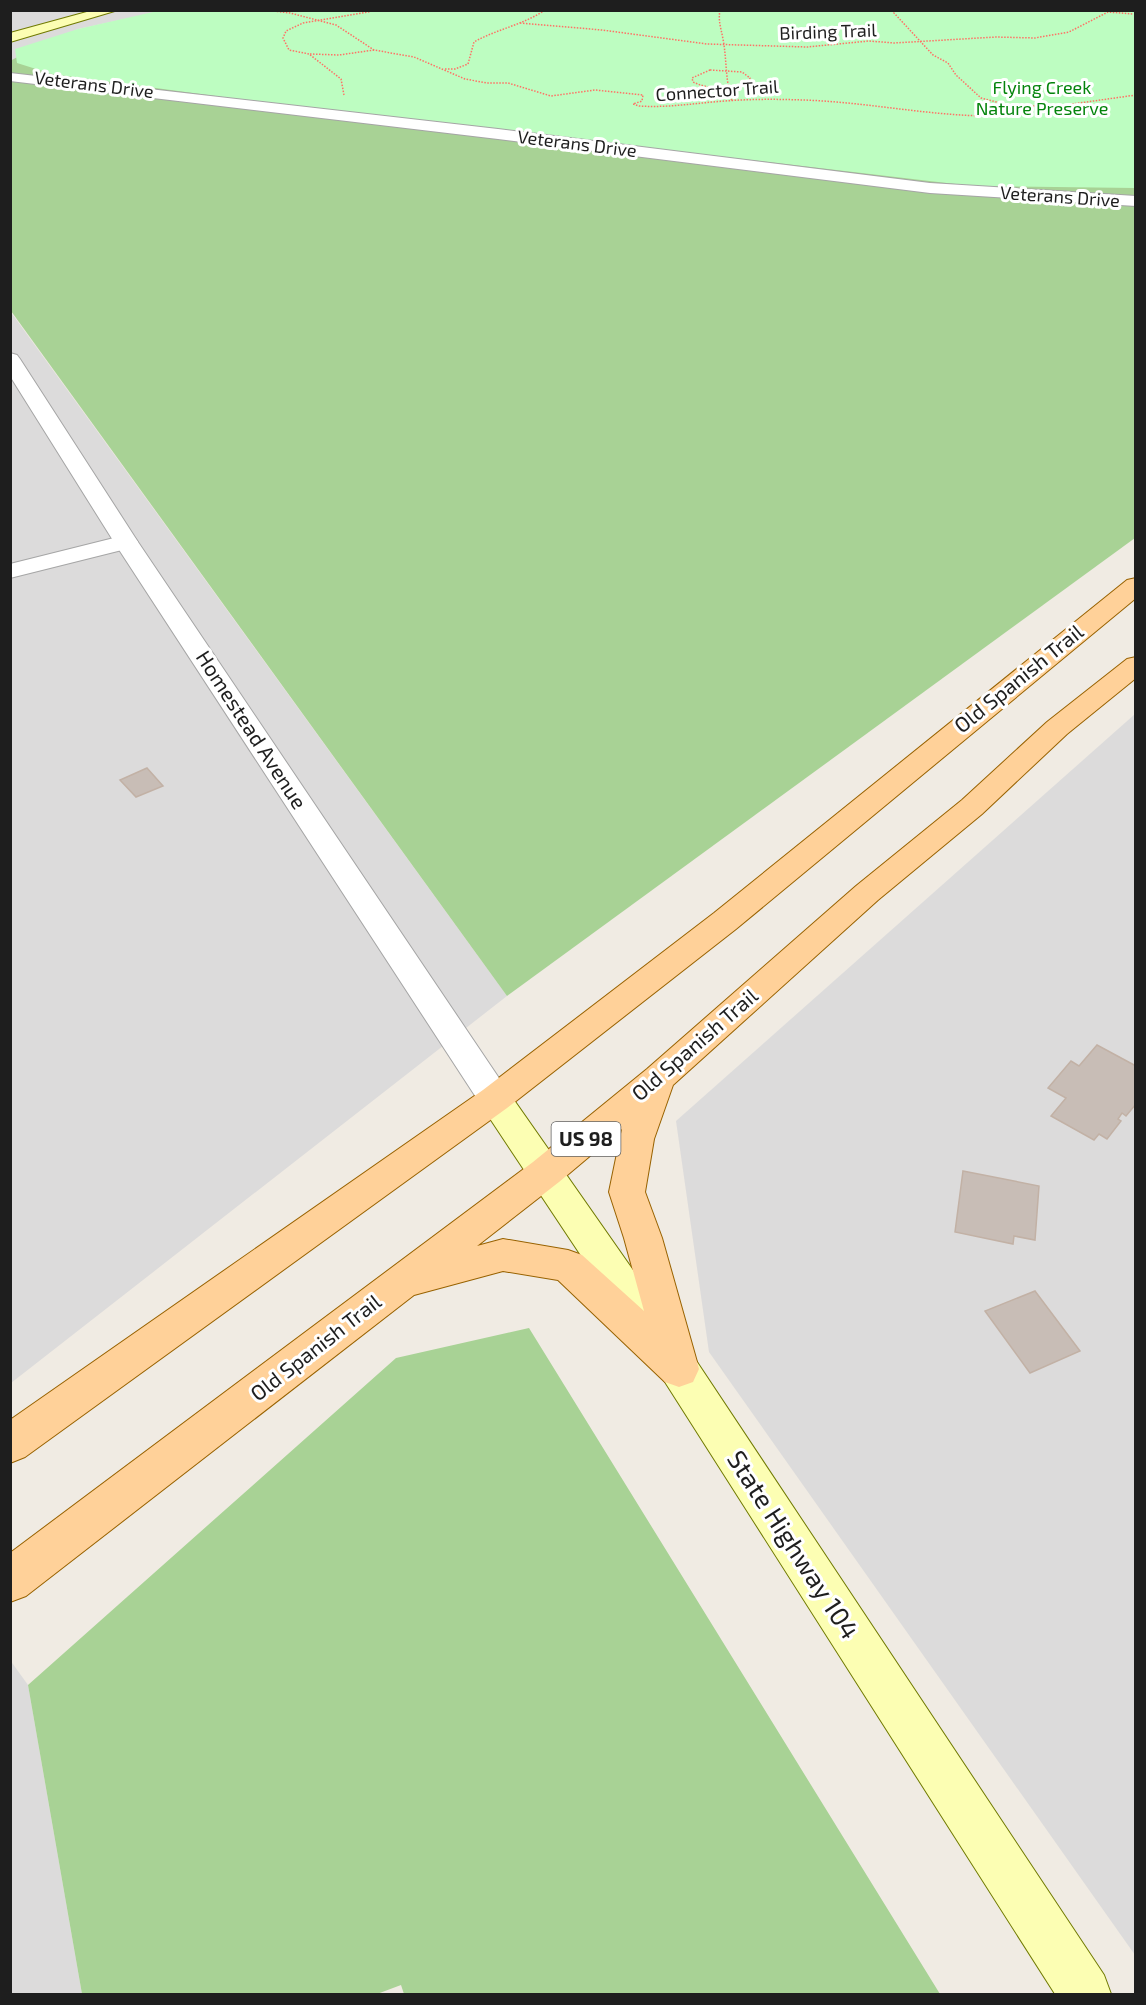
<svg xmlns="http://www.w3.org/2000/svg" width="1146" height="2005" font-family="'Exo 2',sans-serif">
<rect width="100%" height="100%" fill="#f0ebe3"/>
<g fill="#dcdbdb">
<polygon points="11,11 162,11 78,29 11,61"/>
<polygon points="10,311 507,996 11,1383 10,1383"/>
<polygon points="1135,714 1135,1955 709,1352 676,1121"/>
<polygon points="10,1660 28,1685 82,1994 11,1994"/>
</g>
<g fill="#a8d295">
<polygon points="162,10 1135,11 1135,538 507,996 11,311 10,61 23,54"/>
<polygon points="529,1328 940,1994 404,1994 401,1985 377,1994 82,1994 28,1685 396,1358"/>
</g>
<polygon fill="#bdfdc1" points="162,10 1135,11 1135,188 972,186 283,105 52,74 17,63 15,49 78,29"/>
<g fill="#c8bdb6" stroke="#c2b1a5" stroke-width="1.5">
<polygon points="147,768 163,786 136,797 120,780"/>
<polygon points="1097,1045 1136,1066 1136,1104 1126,1116 1122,1113 1118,1119 1121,1121 1107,1139 1099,1134 1094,1140 1051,1116 1066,1098 1048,1088 1071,1061 1079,1066"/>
<polygon points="963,1171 1039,1186 1035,1240 1014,1236 1013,1244 955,1232"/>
<polygon points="1035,1291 1080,1351 1030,1373 985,1311"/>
</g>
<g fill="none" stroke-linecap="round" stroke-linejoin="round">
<defs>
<polygon id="minor" points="126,535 134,537 138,542 134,547 10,578 10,564"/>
<g id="tertiary">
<polygon points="10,73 498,129 930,183 1136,196 1136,206 930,193 498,139 10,81"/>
<polygon points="10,353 17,355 20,359 138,542 507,1090 512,1099 507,1108 495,1112 483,1108 114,542 10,376"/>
</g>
<g id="secondary">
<polygon points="94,10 118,10 10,42 10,33"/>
<polygon points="495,1086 507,1090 693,1356 1104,1975 1111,1994 1055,1994 665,1382 483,1108 478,1099 483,1090"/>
</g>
<g id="primary">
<polygon points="1136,578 1136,598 736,929 507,1108 25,1457 10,1463 10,1420 483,1090 714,913 1127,580"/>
<path d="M1136 657V678L1067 734 982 814 878 900 673 1085 654 1139 645 1192 662 1238 699 1369 693 1382 679 1387 665 1382 558 1280 503 1271 414 1295 26 1596 10 1602V1553L533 1162 647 1069 856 886 962 800 1047 722 1127 659ZM622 1129 609 1192 624 1238 644 1311 582 1255 568 1250 503 1239 477 1246 559 1182Z"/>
</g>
</defs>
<use href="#minor" stroke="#a5a5a5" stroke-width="2"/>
<use href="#tertiary" stroke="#a5a5a5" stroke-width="2"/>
<use href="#secondary" stroke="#707a00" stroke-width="2"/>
<use href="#primary" stroke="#986200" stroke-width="2"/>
<g stroke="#ff7165" stroke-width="1.5" stroke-dasharray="1.5 1.5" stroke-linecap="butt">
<path d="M265 10 290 13 336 25 374 50 414 57 465 79 487 83H508L551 96 595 90 643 95 642 101 633 104 639 106C668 108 696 103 725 101 751 99 777 99 803 100 869 102 933 117 999 116L1004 110 1013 106H1058L1136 95"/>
<path d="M720 10C718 21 721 28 723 39 727 60 725 80 732 101"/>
<polyline points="896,10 894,13 933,55 948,63 956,75 981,98 1012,106"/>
<polyline points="520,23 602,30 707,44 807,47 869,41 894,43 996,37 1035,38 1069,32 1108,12 1133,14"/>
<polyline points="310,54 339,55 374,50"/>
<path d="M445 69H455L468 64 474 42C497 29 523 25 545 10"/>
<path d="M710 70 742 72 750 78 749 82C730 88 712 91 693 82L692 78Z"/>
<polyline points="344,95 341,79 309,54 289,50 283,38 286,31 303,23 379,10"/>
</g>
<use href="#minor" fill="#fff" fill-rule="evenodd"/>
<use href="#tertiary" fill="#fff" fill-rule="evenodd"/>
<use href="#secondary" fill="#fcfeb3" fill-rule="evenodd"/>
<use href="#primary" fill="#ffd199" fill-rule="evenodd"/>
</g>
<g text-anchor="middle" stroke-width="6" stroke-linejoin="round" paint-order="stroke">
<g font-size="18" fill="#1e1e1e" stroke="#fff">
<text transform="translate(828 32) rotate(-2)" y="6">Birding Trail</text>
<text transform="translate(94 85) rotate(7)" y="6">Veterans Drive</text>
<text transform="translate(717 91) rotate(-4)" y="6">Connector Trail</text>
<text transform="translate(577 144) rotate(7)" y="6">Veterans Drive</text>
<text transform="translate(1060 197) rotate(4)" y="6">Veterans Drive</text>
</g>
<g font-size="18" fill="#04840c" stroke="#fff">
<text x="1042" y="94">Flying Creek<tspan x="1042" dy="21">Nature Preserve</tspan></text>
</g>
<rect fill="#fff" stroke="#626262" stroke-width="1.5" x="551.5" y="1122" width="69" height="34" rx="4.5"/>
<g font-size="20" font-weight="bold" fill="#1e1e1e">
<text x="586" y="1146">US 98</text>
</g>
<g font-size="21" fill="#1e1e1e" stroke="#fff">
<text transform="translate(1019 679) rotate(-39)" y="7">Old Spanish Trail</text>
<text transform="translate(251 730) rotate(57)" y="7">Homestead Avenue</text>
<text transform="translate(695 1045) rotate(-41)" y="7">Old Spanish Trail</text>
<text transform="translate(316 1348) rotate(-38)" y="7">Old Spanish Trail</text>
</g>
<g font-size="26" fill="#1e1e1e" stroke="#fff">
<text transform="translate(793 1545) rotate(57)" y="9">State Highway 104</text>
</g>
</g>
<rect width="1146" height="2005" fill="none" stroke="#1e1e1e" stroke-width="24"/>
</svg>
